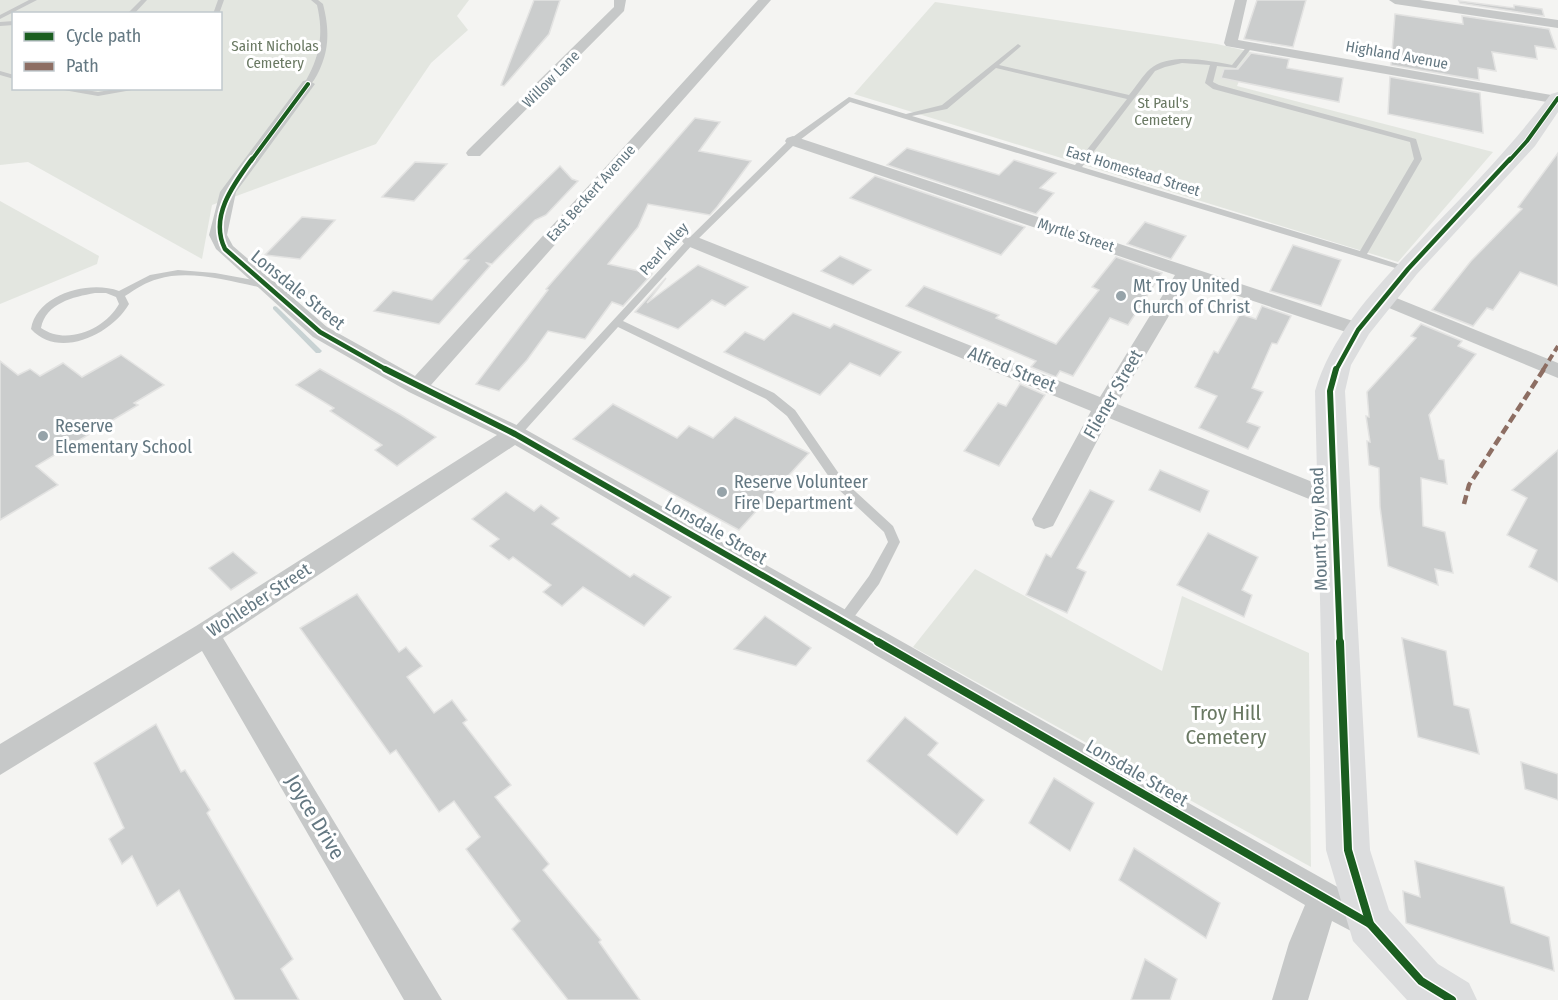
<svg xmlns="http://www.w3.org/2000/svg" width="1558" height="1000" font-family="'Fira Sans Condensed',sans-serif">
<rect width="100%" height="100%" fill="#f4f4f2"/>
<g fill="#e3e6e0" fill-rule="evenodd">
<path d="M0 0H469L457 16 468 30 431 63 376 144 212 205 202 259 28 162 0 165ZM14 14H220V88H14Z"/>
<polygon points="935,2 1217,44 1251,52 1237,86 1493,152 1398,262 854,94"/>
<polygon points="0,201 99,256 97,264 0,304"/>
<polygon points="975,569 1162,671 1182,596 1309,653 1311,867 913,647"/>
</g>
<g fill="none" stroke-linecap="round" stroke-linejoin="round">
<polygon fill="#c8d2d3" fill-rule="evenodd" points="275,306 277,307 320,349 322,351 320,353 316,353 273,309 273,307"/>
</g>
<g fill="#cbcdcd" stroke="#e3e3e2" stroke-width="1.5">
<polygon points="534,0 560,0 549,34 504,86 501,85"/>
<polygon points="1257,0 1306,0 1293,47 1244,39"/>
<polygon points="1459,1 1514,8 1514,5 1542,9 1544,16 1460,3"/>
<polygon points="1395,14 1463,24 1462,16 1549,29 1556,49 1535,46 1537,59 1492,52 1496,71 1478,68 1479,80 1391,65"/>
<polygon points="1251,53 1289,59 1287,68 1343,78 1339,102 1221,78 1224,69 1238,69"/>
<polygon points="1390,77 1480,93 1483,133 1388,114"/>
<polygon points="695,118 720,122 699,151 751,161 717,207 710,215 648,204 638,227 608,264 652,274 623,306 612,302 585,339 548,331 527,360 499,391 476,384 548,290 546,289"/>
<polygon points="907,148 999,175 1014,160 1056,173 1040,188 1054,193 1036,214 887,165"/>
<polygon points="1558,153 1558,286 1520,272 1493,310 1487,308 1473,326 1432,310 1471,261 1522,209 1518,207"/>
<polygon points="415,162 447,164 414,201 382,197"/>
<polygon points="560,166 572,179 578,181 546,215 535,220 492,264 487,263 490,266 439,324 374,311 393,291 432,300 469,260 464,259"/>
<polygon points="875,176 1025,227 1001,255 850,198"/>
<polygon points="302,217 335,220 300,259 265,255"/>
<polygon points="1145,222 1186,236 1171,259 1127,244"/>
<polygon points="1293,245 1341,260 1321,306 1270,291"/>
<polygon points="840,256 871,270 853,285 821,271"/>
<polygon points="1116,257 1162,273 1128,325 1110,318 1073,376 1060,371 1056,377 1031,367 1036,361 906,306 924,286 999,315 996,318 1056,344 1099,290 1092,287"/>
<polygon points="698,265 748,287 725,306 712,300 678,329 635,312 666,278 647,303"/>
<polygon points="1262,306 1291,316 1277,344 1272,343 1252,388 1263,392 1247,422 1260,427 1248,449 1199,428 1217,396 1195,387 1214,351 1218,353 1240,314 1256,319"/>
<polygon points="793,313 830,328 834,324 901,352 880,376 850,363 820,395 724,352 745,332 764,340"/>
<polygon points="1421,324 1462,341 1458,346 1476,354 1429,415 1439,459 1444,460 1447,484 1421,478 1423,526 1445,532 1453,573 1435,569 1438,585 1388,566 1380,507 1379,468 1369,465 1367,441 1370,442 1366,416 1369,417 1367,392 1416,338 1411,336"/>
<polygon points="121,355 164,385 134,403 138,405 36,466 58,485 0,520 0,361 18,375 30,369 40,376 63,363 82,377"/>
<polygon points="320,369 401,415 436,437 397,466 375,450 382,445 330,411 334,408 296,385"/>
<polygon points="1020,384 1045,395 999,466 964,451 998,403 1006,406"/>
<polygon points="613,404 677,438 689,426 713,438 735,417 809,453 739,530 573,439"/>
<polygon points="1558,450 1558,582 1529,567 1537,550 1507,535 1527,498 1512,490"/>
<polygon points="1160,470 1209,491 1200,512 1149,490"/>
<polygon points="1090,490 1114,501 1077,568 1086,572 1067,613 1026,595 1046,554 1051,557"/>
<polygon points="506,492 534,511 541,505 559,518 552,524 630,577 634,574 671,597 644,626 583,587 562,606 543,592 551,585 513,557 509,560 490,546 499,539 472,519"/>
<polygon points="1208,533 1258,557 1242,590 1252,595 1244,617 1177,585"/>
<polygon points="233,552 257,573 231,590 209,568"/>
<polygon points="357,594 399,652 406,647 422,666 407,677 434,713 452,700 467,720 463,723 511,785 495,797 549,864 543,870 601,940 599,942 640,1000 568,1000 512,929 520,921 466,849 480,837 454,801 439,812 396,750 390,754 300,628"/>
<polygon points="765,616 811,648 796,666 734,649"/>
<polygon points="1402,638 1446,651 1454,705 1469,709 1479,754 1418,737"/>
<polygon points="905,717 938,743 928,755 984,800 957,835 867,761"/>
<polygon points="156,724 181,772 185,770 210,810 207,813 293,959 281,969 299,1000 235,1000 179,890 157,906 132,856 122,864 109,839 124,828 94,763"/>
<polygon points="1521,762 1558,774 1558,800 1525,789"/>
<polygon points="1054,778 1094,803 1070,851 1029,823"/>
<polygon points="1134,848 1220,903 1206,938 1119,880"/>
<polygon points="1415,861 1504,887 1511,923 1549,937 1554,971 1406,923 1403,891 1420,897"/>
<polygon points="1145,959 1177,979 1170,1000 1131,1000"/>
</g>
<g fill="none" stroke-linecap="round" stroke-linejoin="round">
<g fill="#c6c8c8" fill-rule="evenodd">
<polygon points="29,0 37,0 0,19 0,15"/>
<polygon points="141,0 147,0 134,14 127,14"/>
<polygon points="218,0 224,0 219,14 213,14"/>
<path d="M311 0H318L323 4C329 28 330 48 319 71 316 77 313 83 308 86L304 84C320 57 324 35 317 5Z"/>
<polygon points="14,21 14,25 0,26 0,22"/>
<path d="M1018 44 1021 46 1020 47 999 65 1129 95C1136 87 1142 76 1150 69 1169 52 1210 61 1232 65L1248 45H1252L1253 46 1236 68 1217 66 1213 82 1219 85 1416 139 1422 159 1367 254 1413 269 1408 272 1405 271 850 102 796 143 694 243 623 321 774 393 795 410 844 481 893 526 900 542 879 584 848 625 843 627 838 625 836 621 869 576 888 542 884 532 836 487 787 416 766 399 618 327 519 437H511L509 434 511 431 688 239 790 139 849 97 906 114 942 105ZM1182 63 1210 65 1205 83 1213 89 1410 142 1414 159 1360 251 1082 167 1155 71 1165 67ZM996 68 1127 99 1075 165 912 116 947 109Z"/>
<polygon points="0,71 14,75 14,79 0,75"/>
<polygon points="52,88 74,88 98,92 121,88 143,88 98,96"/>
<path d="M178 270 215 273 264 282 269 285 264 288C231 282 191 269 158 279 146 282 136 289 125 296L129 304C112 334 59 360 31 329 37 294 89 280 119 291L150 275ZM95 293H106L116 297 119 304C105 329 67 346 41 328 46 303 73 297 95 293Z"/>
</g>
<g fill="#c6c8c8" fill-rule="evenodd">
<polygon points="614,0 626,0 624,11 480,156 468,156 466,153 468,150 614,7"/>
<polygon points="758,0 771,0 431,385 523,428 1382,912 1387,924 1382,936 1370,941 1332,921 1308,1000 1272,1000 1289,943 1305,905 515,445 223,638 442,1000 404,1000 202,651 0,775 0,744 196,626 497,435 409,392 313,337 216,249 209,235 220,192 303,81 308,80 315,84 236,192 227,235 233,246 327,327 415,376"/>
<polygon points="1235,0 1247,0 1238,40 1557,96 1558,104 1226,46 1224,43"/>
<polygon points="1389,0 1420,0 1558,20 1558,28 1395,4"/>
<polygon points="793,136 1365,325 1368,330 1365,335 1358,336 1190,280 1117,404 1340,493 1344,499 1340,505 1332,508 1324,505 1109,418 1053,526 1044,529 1035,526 1032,519 1091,411 685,245 682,241 685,237 697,237 1100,397 1175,275 787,144 785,141 787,138"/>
<polygon points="1384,293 1558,363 1558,378 1377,303 1374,299"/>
</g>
<path fill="#dcddde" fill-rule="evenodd" d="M1558 92V112L1535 146 1417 274 1369 334 1351 365 1345 391 1370 850 1389 910 1438 964 1469 983 1477 1000H1407L1353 941 1326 850 1315 391C1334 327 1387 276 1432 228 1474 185 1515 142 1551 94Z"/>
<polyline stroke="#8d6e63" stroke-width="4" stroke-dasharray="7 4" stroke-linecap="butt" points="1543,370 1558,346"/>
<polyline stroke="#8d6e63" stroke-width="4.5" stroke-dasharray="9 4.5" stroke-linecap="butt" points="1464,504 1469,485 1544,369"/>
<defs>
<g id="cycleway-far3">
<polyline points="251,161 308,84"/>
<polyline points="1509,161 1527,141 1558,98"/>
</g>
<g id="cycleway-far2">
<path d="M252 159C233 185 209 217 225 249L320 332 387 370"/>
<polyline points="1336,370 1358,330 1408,269 1510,159"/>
</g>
<g id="cycleway-far1">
<polyline points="385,369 515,434 881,643"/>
<polyline points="1336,369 1330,391 1340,643"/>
</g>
<g id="cycleway">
<polyline points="878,642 1370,924"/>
<polyline points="1340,642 1348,850 1370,924 1421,981 1452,1000"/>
</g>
</defs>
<use href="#cycleway-far3" stroke="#fff" stroke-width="6"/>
<use href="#cycleway-far2" stroke="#fff" stroke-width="8"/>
<use href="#cycleway-far1" stroke="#fff" stroke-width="10"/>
<use href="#cycleway" stroke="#fff" stroke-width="11"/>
<use href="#cycleway-far3" stroke="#1b5e20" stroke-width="4"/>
<use href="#cycleway-far2" stroke="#1b5e20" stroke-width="4.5"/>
<use href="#cycleway-far1" stroke="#1b5e20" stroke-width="6"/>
<use href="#cycleway" stroke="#1b5e20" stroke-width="8"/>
</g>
<g fill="#96a3a9" stroke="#fff" stroke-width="2">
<circle cx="1121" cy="296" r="6"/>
<circle cx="43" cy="436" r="6"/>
<circle cx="722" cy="492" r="6"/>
</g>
<g text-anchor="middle" stroke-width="6" stroke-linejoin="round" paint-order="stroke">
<g font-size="15" fill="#6a7963" stroke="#fff">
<text x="275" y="51">Saint Nicholas<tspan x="275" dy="17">Cemetery</tspan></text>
<text x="1163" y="108">St Paul's<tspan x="1163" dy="17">Cemetery</tspan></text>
</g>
<g font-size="15" fill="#647882" stroke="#fff">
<text transform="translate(1397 55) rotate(10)" y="5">Highland Avenue</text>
<text transform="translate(551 79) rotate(-45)" y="5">Willow Lane</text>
<text transform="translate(1133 171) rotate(17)" y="5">East Homestead Street</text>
<text transform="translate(591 193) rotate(-48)" y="5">East Beckert Avenue</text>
<text transform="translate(1076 235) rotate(18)" y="5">Myrtle Street</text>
<text transform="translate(664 249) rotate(-48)" y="5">Pearl Alley</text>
</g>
<g font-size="18" fill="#647882" stroke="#fff" text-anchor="start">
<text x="1133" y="292">Mt Troy United<tspan x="1133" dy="21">Church of Christ</tspan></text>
<text x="55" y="432">Reserve<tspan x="55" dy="21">Elementary School</tspan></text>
<text x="734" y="488">Reserve Volunteer<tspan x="734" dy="21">Fire Department</tspan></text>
</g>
<g font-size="18" fill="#647882" stroke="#fff">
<text transform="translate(298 290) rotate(39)" y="6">Lonsdale Street</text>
<text transform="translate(1012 369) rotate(22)" y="6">Alfred Street</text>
<text transform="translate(1113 394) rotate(-60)" y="6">Fliener Street</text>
<text transform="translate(1319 529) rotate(-92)" y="6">Mount Troy Road</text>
<text transform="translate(716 531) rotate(30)" y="6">Lonsdale Street</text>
<text transform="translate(259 600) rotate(-33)" y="6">Wohleber Street</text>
<text transform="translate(1137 773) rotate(30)" y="6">Lonsdale Street</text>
</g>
<g font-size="21" fill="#6a7963" stroke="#fff">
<text x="1226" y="720">Troy Hill<tspan x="1226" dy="24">Cemetery</tspan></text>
</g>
<g font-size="21" fill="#647882" stroke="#fff">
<text transform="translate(315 817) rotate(59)" y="7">Joyce Drive</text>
</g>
</g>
<rect x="12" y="12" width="210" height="78" fill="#ffffff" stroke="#c1c9cd" stroke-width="1.5"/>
<rect x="24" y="32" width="30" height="9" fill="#1b5e20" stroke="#c1c9cd" stroke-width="1.5"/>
<text x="66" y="42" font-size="18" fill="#647882">Cycle path</text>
<rect x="24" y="62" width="30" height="9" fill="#8d6e63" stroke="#c1c9cd" stroke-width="1.5"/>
<text x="66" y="72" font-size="18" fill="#647882">Path</text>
</svg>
